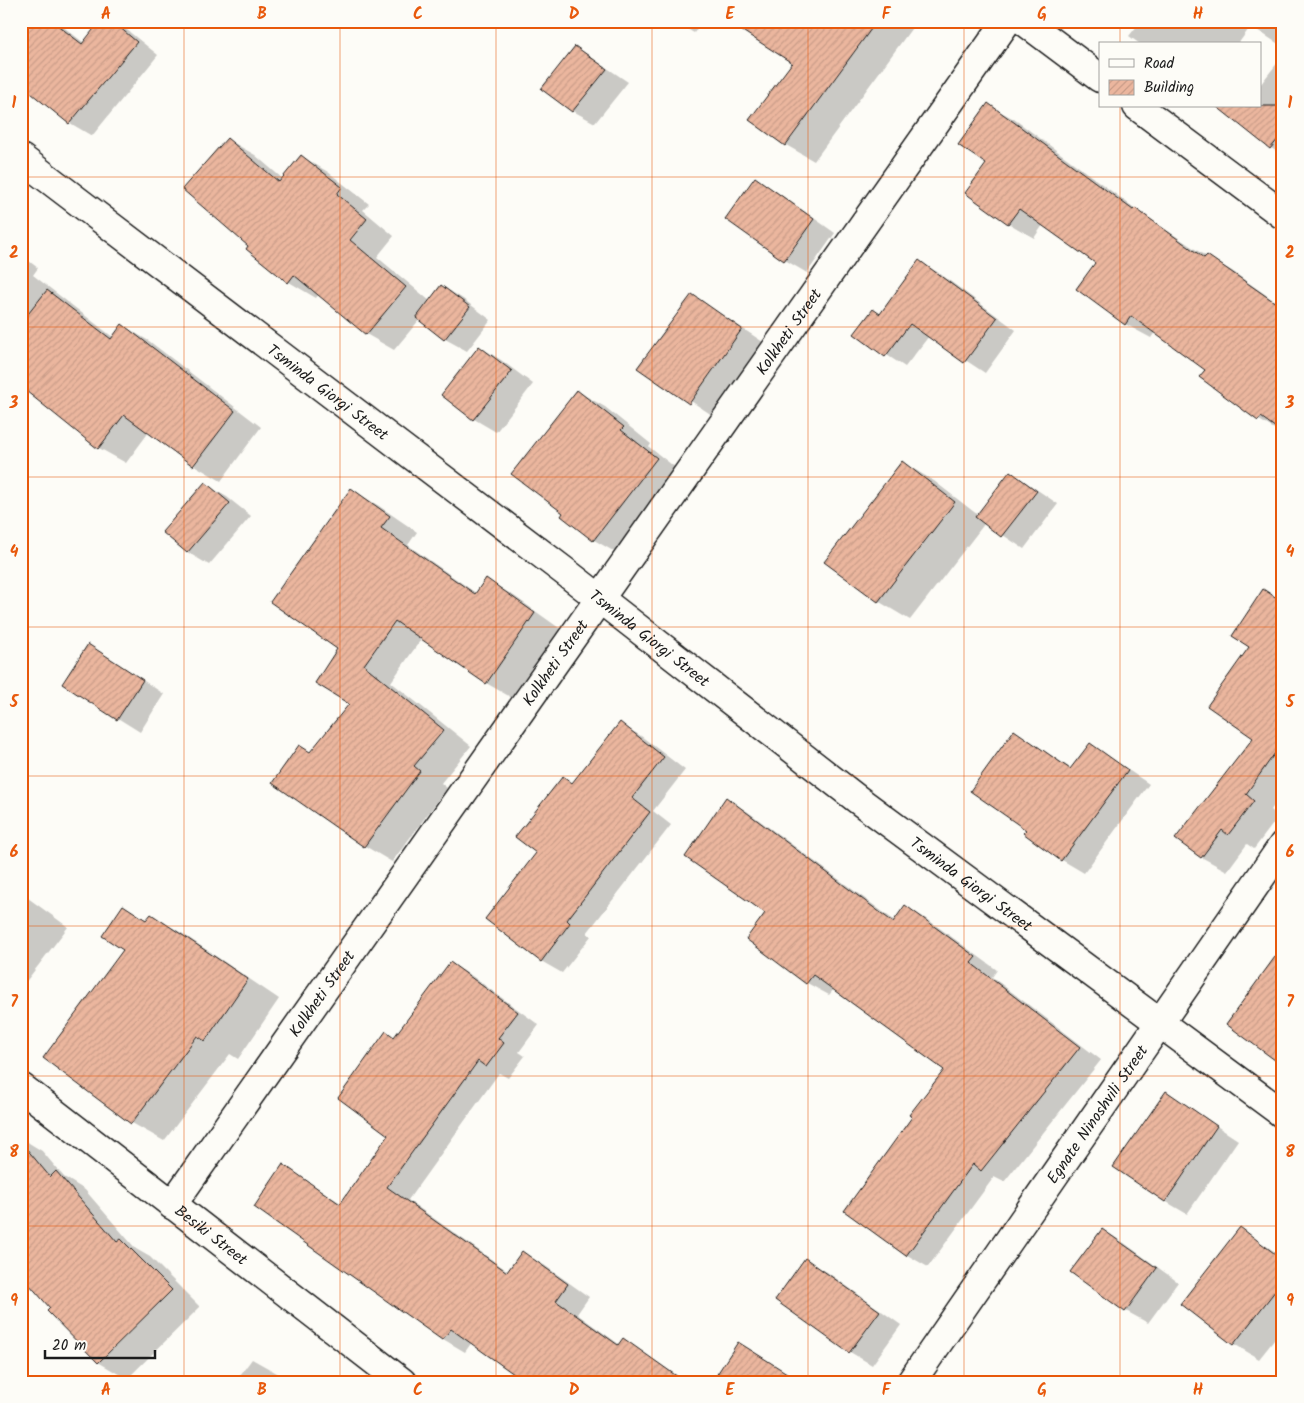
<svg xmlns="http://www.w3.org/2000/svg" width="1304" height="1403" font-family="Kalam,sans-serif">
<defs>
<pattern id="building-hatch" width="6" height="6" patternUnits="userSpaceOnUse" patternTransform="scale(1.25)"><rect width="6" height="6" fill="#ebb69e"/><path d="M-1 1l2-2M0 6l6-6M5 7l2-2" fill="none" stroke="#c99c88"/></pattern>
</defs>
<rect width="100%" height="100%" fill="#fdfcf7"/>
<filter id="ink" filterUnits="userSpaceOnUse"><feTurbulence type="fractalNoise" baseFrequency=".02" numOctaves="2"/><feDisplacementMap in="SourceGraphic" scale="10" xChannelSelector="R" yChannelSelector="G"/><feConvolveMatrix kernelMatrix="1 2 1 2 8 2 1 2 1" color-interpolation-filters="sRGB"/></filter>
<g filter="url(#ink)">
<g fill="#0003">
<polygon points="21,21 56,21 84,43 102,21 112,21 127,30 158,55 92,136 70,123 32,92 26,100 21,97"/>
<polygon points="674,21 702,21 694,33"/>
<polygon points="726,21 917,21 814,161 786,145 793,63"/>
<polygon points="1141,21 1283,21 1283,47 1251,26 1238,44 1140,44 1129,36"/>
<polygon points="576,47 628,82 595,123 573,111"/>
<polygon points="1282,57 1283,58 1283,155 1271,148 1260,106 1260,85"/>
<polygon points="988,105 1014,119 1141,213 1207,257 1232,271 1283,307 1283,434 1259,420 1207,369 1155,332 1151,338 1125,324 1096,263 1043,225 1034,238 1008,223 988,164"/>
<polygon points="227,139 255,155 283,179 301,156 328,172 369,204 363,210 394,236 377,257 430,301 442,286 463,299 491,320 467,351 445,339 420,319 394,350 366,334 319,294 316,298 289,282 250,246"/>
<polygon points="756,179 777,192 835,233 807,273 785,260 727,219"/>
<polygon points="21,255 38,268 33,275 114,338 123,326 149,341 261,427 221,481 194,465 149,432 126,463 99,448 21,386"/>
<polygon points="919,262 939,273 1016,330 985,373 929,336 905,367 855,334 881,315"/>
<polygon points="692,295 763,342 712,415 639,367"/>
<polygon points="480,347 501,360 533,384 496,432 474,419 443,395"/>
<polygon points="577,391 605,407 651,444 649,447 685,475 622,556 594,540 562,516 565,513"/>
<polygon points="902,462 934,481 978,515 1011,472 1058,504 1024,549 985,523 910,620 878,601"/>
<polygon points="205,484 227,497 251,516 209,565 187,552"/>
<polygon points="352,490 379,506 417,532 408,545 477,594 487,580 514,596 562,630 514,699 486,683 422,638 391,682 471,746 441,783 447,788 392,862 365,846 274,783 311,753 351,704 339,649"/>
<polygon points="1283,602 1283,793 1271,810 1279,816 1254,849 1247,844 1227,871 1201,857 1255,737"/>
<polygon points="110,659 164,694 140,732 63,684"/>
<polygon points="620,724 641,736 685,770 653,811 671,825 587,933 591,936 562,973 541,961 563,777 574,784"/>
<polygon points="1014,731 1072,769 1090,744 1149,784 1084,873 1062,860 1025,833 1027,829"/>
<polygon points="727,799 748,812 895,921 905,907 927,919 997,970 992,977 1101,1060 1004,1182 994,1177 928,1267 907,1255 946,1069 834,989 829,995 807,983 767,913"/>
<polygon points="21,893 68,927 21,988"/>
<polygon points="124,907 147,920 151,915 183,934 279,999 238,1059 230,1054 164,1141 132,1123"/>
<polygon points="450,963 472,976 539,1025 519,1052 525,1056 508,1078 499,1073 408,1200 509,1272 522,1253 544,1265 589,1297 577,1314 620,1345 623,1340 687,1382 528,1382 472,1342 465,1352 443,1339 255,1206 284,1166 342,1204 390,1134 395,1038"/>
<polygon points="1166,1093 1238,1140 1187,1214 1165,1201"/>
<polygon points="21,1135 29,1143 42,1151 64,1177 85,1190 136,1249 150,1257 200,1307 127,1379 98,1362 21,1274"/>
<polygon points="1240,1229 1283,1257 1283,1329 1259,1359 1234,1344"/>
<polygon points="1103,1230 1124,1243 1178,1282 1148,1323 1126,1311 1072,1272"/>
<polygon points="805,1260 827,1272 901,1325 872,1365 850,1352 777,1300"/>
<polygon points="252,1359 284,1377 290,1382 235,1382"/>
</g>
<g fill="url(#building-hatch)" stroke="#1c1c1c">
<polygon points="21,21 52,21 82,44 100,21 112,21 137,42 69,124 21,85"/>
<polygon points="727,21 877,21 785,146 749,120 792,63"/>
<polygon points="575,46 607,69 572,112 541,89"/>
<polygon points="988,103 1133,210 1135,208 1204,258 1207,255 1283,308 1283,433 1261,417 1258,421 1199,377 1205,370 1131,316 1125,325 1076,289 1095,263 1019,209 1008,224 965,193 986,164 958,145"/>
<polygon points="1216,106 1283,106 1283,133 1270,149"/>
<polygon points="227,138 279,182 301,155 342,187 337,194 367,219 350,240 406,287 366,335 294,275 288,283 246,249 248,246 182,189"/>
<polygon points="755,177 814,219 784,261 725,219"/>
<polygon points="919,260 997,318 964,363 910,324 885,357 854,334 873,309 880,314"/>
<polygon points="441,285 470,307 444,340 416,318"/>
<polygon points="47,290 111,339 122,324 235,411 193,466 124,415 98,449 21,387 21,323"/>
<polygon points="692,294 742,329 689,404 637,368"/>
<polygon points="479,346 512,371 473,420 441,395"/>
<polygon points="577,390 624,427 621,430 657,458 593,541 561,516 563,513 511,474"/>
<polygon points="902,461 955,502 878,602 824,562"/>
<polygon points="1010,471 1037,491 1001,537 975,517"/>
<polygon points="205,482 230,503 187,553 162,532"/>
<polygon points="351,488 390,516 381,528 475,594 486,578 535,613 486,684 395,621 364,665 444,730 414,766 420,771 364,847 272,783 299,745 310,752 349,704 315,683 337,649 270,602"/>
<polygon points="1263,589 1283,602 1283,759 1275,753 1246,794 1254,801 1228,835 1222,830 1201,858 1175,839 1253,738 1207,706 1249,647 1232,636"/>
<polygon points="88,644 143,680 117,720 62,684"/>
<polygon points="620,722 664,757 632,798 650,812 567,920 570,923 541,962 485,919 536,853 515,837 563,776 572,783"/>
<polygon points="1014,730 1070,769 1090,743 1128,770 1061,861 1023,833 1026,830 970,791"/>
<polygon points="726,797 893,922 905,905 976,957 971,963 1080,1047 981,1171 973,1164 906,1256 844,1211 912,1117 909,1115 944,1070 813,975 806,984 746,939 765,913 685,857"/>
<polygon points="123,905 146,920 151,914 248,979 205,1041 197,1036 131,1124 43,1058 123,950 102,936"/>
<polygon points="1283,946 1283,1066 1226,1024"/>
<polygon points="450,962 518,1012 498,1038 504,1043 486,1067 478,1061 387,1187 507,1272 522,1251 568,1284 556,1301 618,1345 623,1338 685,1382 525,1382 451,1329 442,1340 254,1207 283,1164 340,1204 388,1135 338,1098 386,1031 394,1037"/>
<polygon points="1166,1091 1217,1126 1165,1202 1113,1167"/>
<polygon points="21,1142 50,1177 56,1171 117,1242 121,1239 172,1290 98,1363 47,1311 50,1308 21,1275"/>
<polygon points="1240,1227 1283,1260 1283,1281 1233,1345 1180,1304"/>
<polygon points="1102,1229 1157,1268 1125,1312 1070,1272"/>
<polygon points="805,1258 880,1311 849,1353 775,1300"/>
<polygon points="738,1342 801,1382 712,1382"/>
</g>
<g fill="none" stroke-linecap="round" stroke-linejoin="round">
<defs>
<g id="minor">
<path id="s1" d="M21 1087 402 1382"/>
<path id="s2" d="M172 1205 1007 21"/>
</g>
<g id="tertiary">
<path id="s3" d="M911 1382 1283 845"/>
</g>
<g id="secondary">
<polyline points="1024,21 1100,78"/>
<polyline points="1137,106 1283,215"/>
<path id="s4" d="M21 158 568 574 857 799 1283 1114"/>
</g>
</defs>
<use href="#minor" stroke="#1c1c1c" stroke-width="31"/>
<use href="#tertiary" stroke="#1c1c1c" stroke-width="31"/>
<use href="#secondary" stroke="#1c1c1c" stroke-width="31"/>
<use href="#minor" stroke="#fdfcf7" stroke-width="28"/>
<use href="#tertiary" stroke="#fdfcf7" stroke-width="28"/>
<use href="#secondary" stroke="#fdfcf7" stroke-width="28"/>
</g>
</g>
<path fill="none" stroke="#e8590c" stroke-width="1" stroke-opacity="0.55" d="M184 21V1382M340 21V1382M496 21V1382M652 21V1382M808 21V1382M964 21V1382M1120 21V44M1120 106V1382M21 177H1283M21 327H1283M21 477H1283M21 627H1283M21 776H1283M21 926H1283M21 1076H1283M21 1226H1283"/>
<g text-anchor="middle" stroke-width="4.5" stroke-linejoin="round" paint-order="stroke">
<g font-size="16" fill="#1c1c1c" stroke="#fdfcf7">
<text dy="6" stroke="none"><textPath href="#s2" startOffset="1069">Kolkheti Street</textPath></text>
<text dy="6" stroke="none"><textPath href="#s4" startOffset="386">Tsminda Giorgi Street</textPath></text>
<text dy="6" stroke="none"><textPath href="#s4" startOffset="791">Tsminda Giorgi Street</textPath></text>
<text dy="6" stroke="none"><textPath href="#s2" startOffset="664">Kolkheti Street</textPath></text>
<text dy="6" stroke="none"><textPath href="#s4" startOffset="1196">Tsminda Giorgi Street</textPath></text>
<text dy="6" stroke="none"><textPath href="#s2" startOffset="259">Kolkheti Street</textPath></text>
<text dy="6" stroke="none"><textPath href="#s3" startOffset="326">Egnate Ninoshvili Street</textPath></text>
<text dy="6" stroke="none"><textPath href="#s1" startOffset="241">Besiki Street</textPath></text>
</g>
</g>
<rect width="1304" height="1403" fill="none" stroke="#fdfcf7" stroke-width="55"/>
<rect x="1099" y="42" width="162" height="65" fill="#fdfcf7" stroke="#a3a29f"/>
<rect x="1109" y="59" width="25" height="8" fill="#fdfcf7" stroke="#a3a29f"/>
<text x="1144" y="68" font-size="15" fill="#1c1c1c">Road</text>
<rect x="1109" y="80" width="25" height="15" fill="url(#building-hatch)" stroke="#a3a29f"/>
<text x="1144" y="92" font-size="15" fill="#1c1c1c">Building</text>
<path d="M45 1350v8h110v-8" fill="none" stroke="#1c1c1c" stroke-width="2.5"/>
<text x="52" y="1350" font-size="15" fill="#1c1c1c" stroke="#fdfcf7" stroke-width="4" paint-order="stroke">20 m</text>
<rect x="28" y="28" width="1248" height="1348" fill="none" stroke="#e8590c" stroke-width="2"/>
<g font-size="16" text-anchor="middle" font-weight="bold" fill="#e8590c">
<text x="106" y="19">A</text>
<text x="262" y="19">B</text>
<text x="418" y="19">C</text>
<text x="574" y="19">D</text>
<text x="730" y="19">E</text>
<text x="886" y="19">F</text>
<text x="1042" y="19">G</text>
<text x="1198" y="19">H</text>
<text x="14" y="108">1</text>
<text x="1290" y="108">1</text>
<text x="14" y="258">2</text>
<text x="1290" y="258">2</text>
<text x="14" y="408">3</text>
<text x="1290" y="408">3</text>
<text x="14" y="557">4</text>
<text x="1290" y="557">4</text>
<text x="14" y="707">5</text>
<text x="1290" y="707">5</text>
<text x="14" y="857">6</text>
<text x="1290" y="857">6</text>
<text x="14" y="1007">7</text>
<text x="1290" y="1007">7</text>
<text x="14" y="1157">8</text>
<text x="1290" y="1157">8</text>
<text x="14" y="1306">9</text>
<text x="1290" y="1306">9</text>
<text x="106" y="1395">A</text>
<text x="262" y="1395">B</text>
<text x="418" y="1395">C</text>
<text x="574" y="1395">D</text>
<text x="730" y="1395">E</text>
<text x="886" y="1395">F</text>
<text x="1042" y="1395">G</text>
<text x="1198" y="1395">H</text>
</g>
</svg>
